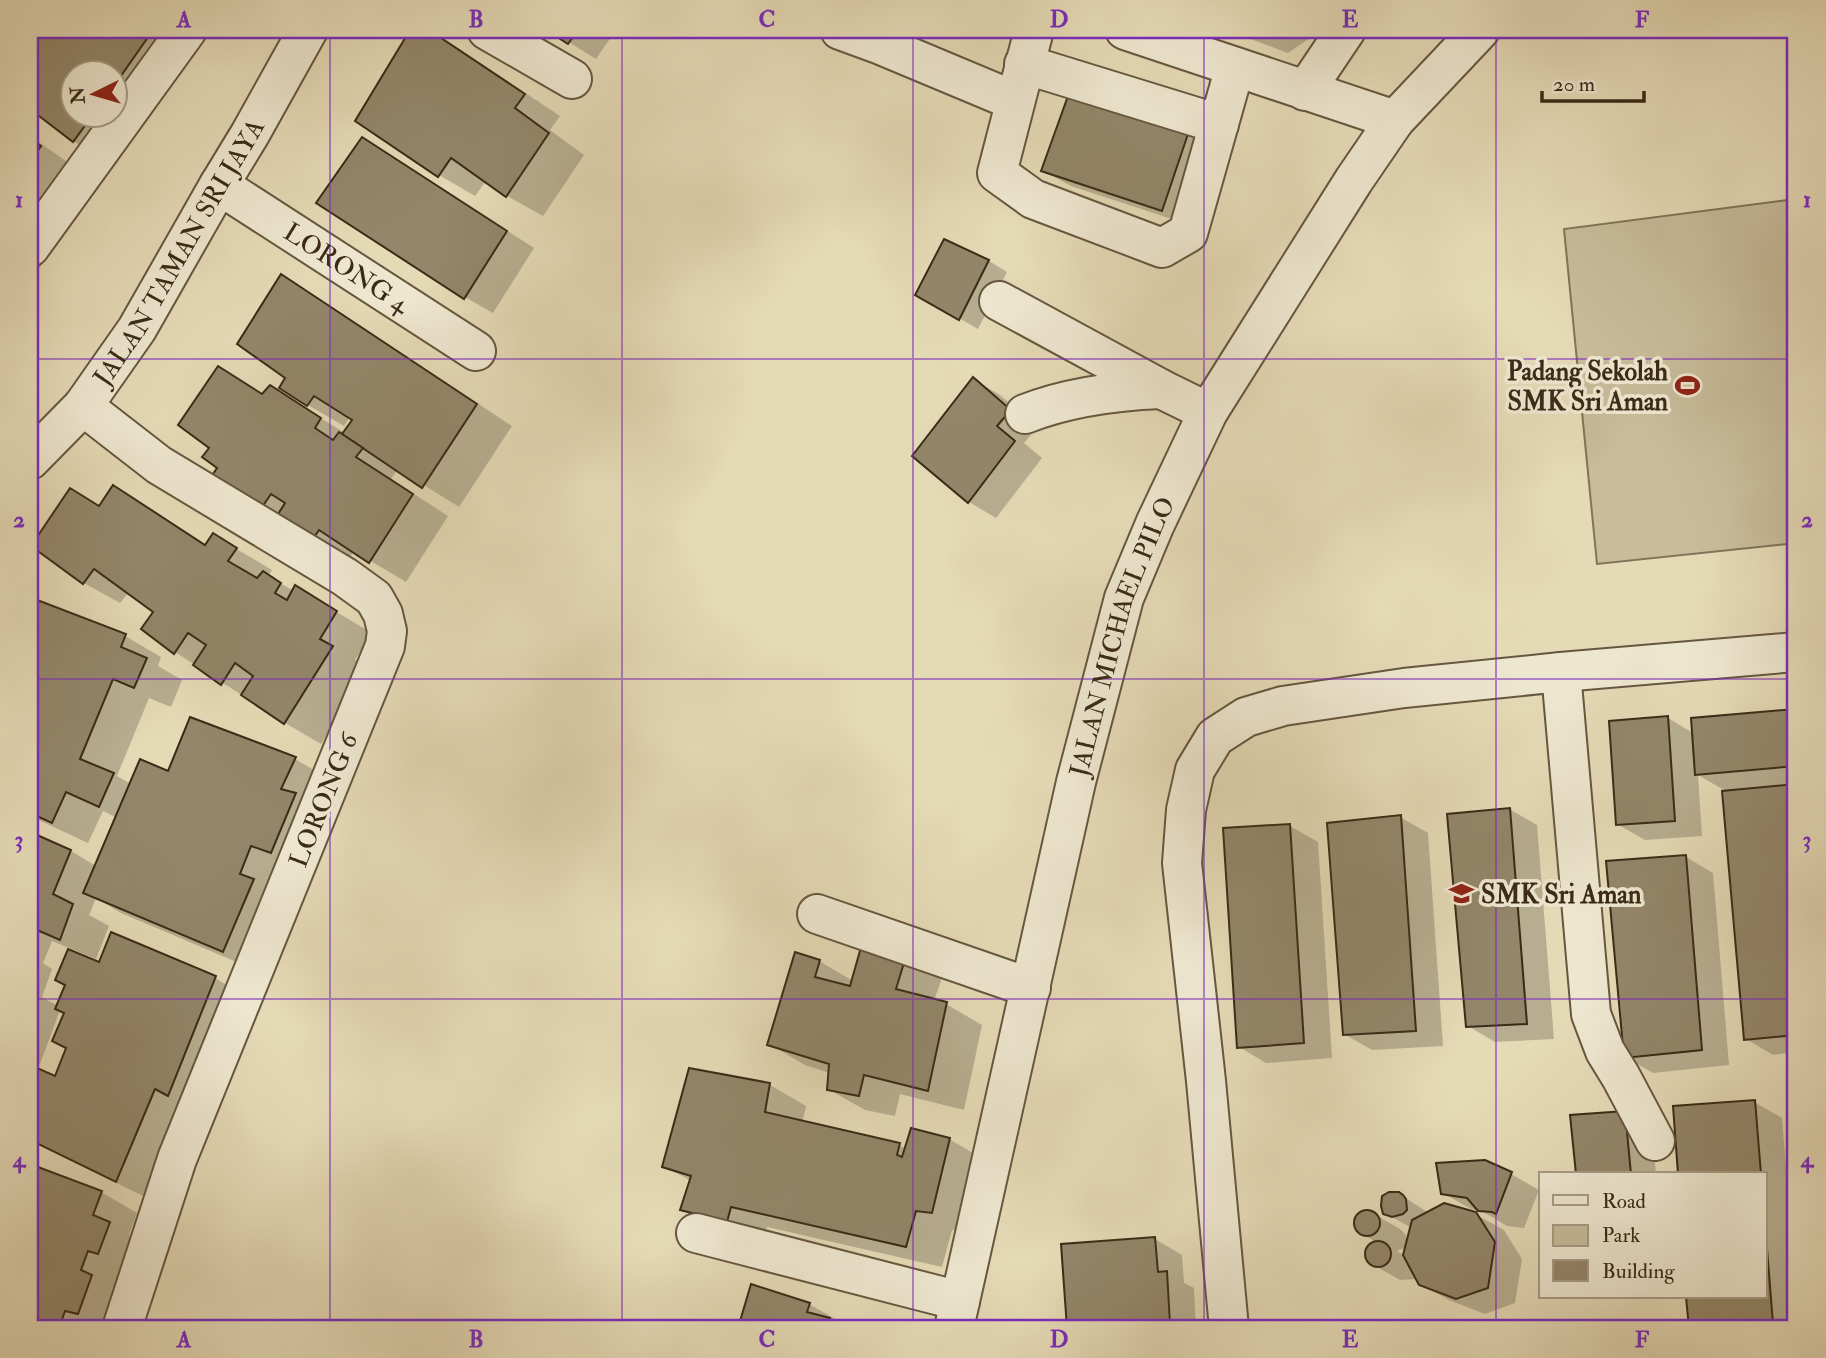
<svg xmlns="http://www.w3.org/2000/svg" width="1826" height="1358" font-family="'IM FELL Double Pica',serif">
<rect width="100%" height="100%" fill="#e5dab6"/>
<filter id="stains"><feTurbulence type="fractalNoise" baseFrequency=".00286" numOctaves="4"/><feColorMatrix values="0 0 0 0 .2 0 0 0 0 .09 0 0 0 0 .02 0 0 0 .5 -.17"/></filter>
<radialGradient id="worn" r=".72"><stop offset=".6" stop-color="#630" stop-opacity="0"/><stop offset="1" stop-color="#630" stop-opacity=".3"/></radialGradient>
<polygon fill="#c8bc9b" stroke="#817459" stroke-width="2" points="1796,199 1796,543 1597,564 1564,229"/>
<g fill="#0003" fill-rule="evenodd">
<path d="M30 30H203L109 162 73 141 30 107ZM74 74H116V116H74Z"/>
<polygon points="412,30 428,30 452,44 560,116 550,130 584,155 543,216 507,196 486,181 475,196 439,175 357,121"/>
<polygon points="549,30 616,30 596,59"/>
<polygon points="1226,30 1322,30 1288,53"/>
<polygon points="1069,98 1188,135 1215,151 1190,225 1071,186 1043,171"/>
<polygon points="30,136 76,168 30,235"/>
<polygon points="390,155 534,248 493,313 465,297"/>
<polygon points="30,235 51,251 30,282"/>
<polygon points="945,241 989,261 1007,272 978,329 917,294"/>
<polygon points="281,276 317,297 512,426 459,507 398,469 391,479 448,516 406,582 354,551 347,562 261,509 254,389 264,395 270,387 345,433 354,419 350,417 344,426 308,405 288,377"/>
<polygon points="973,379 1000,395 1038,427 1024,443 1042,458 996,518 969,502 914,456"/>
<polygon points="113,487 149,508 207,546 213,535 272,570 268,576 294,591 296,588 372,633 355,660 368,668 321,744 285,723 175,652 156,612 129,592 120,603 84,583 34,546 100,507"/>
<polygon points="32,601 125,636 161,657 158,666 182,680 171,707 149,698 117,776 131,784 169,774 191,720 295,759 331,780 260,972 121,913 96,898 89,915 109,926 96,959 52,941 43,963 52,969 42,997 58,1006 100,964 215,978 251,999 153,1201 30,1140 30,1084 36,1070 56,1079 68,1048 66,1013 60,1010 40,1064 30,1060 30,854 32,855 38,838 71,851 96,866 117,818 103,811 88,843 30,816 30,607"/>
<polygon points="1793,711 1796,713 1796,1052 1773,1055 1746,1039 1724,790 1698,775 1702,836 1645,840 1617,824 1668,718 1693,733"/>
<polygon points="1509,809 1537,825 1554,1039 1495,1042 1468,1026"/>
<polygon points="1400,817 1428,833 1443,1046 1372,1050 1344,1034"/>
<polygon points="1290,826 1318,842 1332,1058 1266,1063 1239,1047"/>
<polygon points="1686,857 1713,873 1729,1065 1653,1073 1625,1057"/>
<polygon points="865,942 943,975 934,1001 946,1004 982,1025 964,1110 900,1094 895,1116 865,1110 828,1089 830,1073 805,1065 769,1044 819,961 853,981"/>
<polygon points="691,1070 770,1085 806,1106 802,1123 899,1145 906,1149 949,1139 985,1160 968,1232 952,1230 942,1267 767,1227 764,1241 718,1230 682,1209 691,1181 664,1166"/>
<polygon points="1754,1102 1782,1118 1796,1295 1796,1328 1691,1328 1688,1297 1765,1297 1765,1174 1680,1174 1675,1108"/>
<polygon points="1572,1117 1652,1129 1656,1174 1577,1174"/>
<polygon points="1485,1161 1511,1174 1539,1190 1524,1228 1507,1226 1482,1211 1471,1209 1443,1193"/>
<polygon points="30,1166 101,1192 137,1213 129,1235 145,1244 117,1328 30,1328"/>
<path d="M1399 1194 1429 1213 1475 1214 1504 1230 1522 1259 1515 1303 1485 1314 1449 1300 1420 1284 1417 1279 1400 1280 1372 1264 1368 1259V1246L1376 1242 1361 1233 1357 1228 1356 1220 1358 1214 1372 1213 1400 1229 1406 1235 1407 1245 1412 1228 1388 1215ZM1407 1247 1405 1256 1397 1251Z"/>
<polygon points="1155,1239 1182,1255 1184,1283 1194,1288 1196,1328 1069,1328 1063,1245"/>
<polygon points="752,1286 809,1304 837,1320 836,1323 845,1328 740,1328"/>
</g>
<g fill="#93866a" stroke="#3a2b17" stroke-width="2">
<polygon points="30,30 153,30 116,83 116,74 74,74 74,116 92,116 73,142 30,109"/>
<polygon points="410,30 429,30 525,94 515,108 549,133 506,197 451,158 438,177 355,121"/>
<polygon points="546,30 578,30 568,44"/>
<polygon points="1068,96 1188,134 1162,211 1041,171"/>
<polygon points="362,137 507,231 464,299 316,203"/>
<polygon points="30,138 41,146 30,162"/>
<polygon points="944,239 989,260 959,320 915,295"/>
<polygon points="281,274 477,404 422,488 342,434 352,420 314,396 307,406 279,388 285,378 237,344"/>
<polygon points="218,366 262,394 270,385 321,418 315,428 333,440 339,432 363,448 356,457 413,494 369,563 319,530 310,543 275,519 285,503 271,494 260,510 211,477 217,468 202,457 209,448 178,425"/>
<polygon points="973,377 1011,410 997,426 1015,441 968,503 912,456"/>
<polygon points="113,485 205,545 213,533 237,548 228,561 257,578 263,571 281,583 275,593 287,600 295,585 337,611 320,639 333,646 284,724 241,695 253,676 235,663 221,685 193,665 206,645 188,633 174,654 141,629 153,612 94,569 83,584 31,546 70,488 99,506"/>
<polygon points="32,598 126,634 121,647 147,658 134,688 113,679 80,759 114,773 99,807 66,792 52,823 30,813 30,603"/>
<polygon points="1794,709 1796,766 1695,775 1691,718"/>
<polygon points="1668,716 1675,821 1616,825 1609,721"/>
<polygon points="190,717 296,757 281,789 296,793 271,853 251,846 240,874 254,879 223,952 83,893 140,759 168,771"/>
<polygon points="1796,784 1796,1035 1744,1040 1722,791"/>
<polygon points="1510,808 1527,1024 1466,1027 1447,814"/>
<polygon points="1401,815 1416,1031 1343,1035 1327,823"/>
<polygon points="1290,824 1304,1043 1237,1048 1223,828"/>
<polygon points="37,835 71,850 53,894 73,904 60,940 30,927 30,852"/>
<polygon points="1686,855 1702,1050 1624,1058 1606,861"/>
<polygon points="111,932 216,976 168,1096 155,1089 116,1182 30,1140 30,1079 35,1067 55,1076 66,1048 52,1041 64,1013 55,1009 65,985 55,980 68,949 99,962"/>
<polygon points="863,940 907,953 896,989 947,1002 928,1091 864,1075 859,1096 827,1090 829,1064 767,1045 795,952 820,960 815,977 850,986"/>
<polygon points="689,1068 770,1083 765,1112 900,1143 897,1155 902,1157 911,1128 950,1138 932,1213 916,1211 906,1247 731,1207 727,1222 680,1210 691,1176 662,1167"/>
<polygon points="1755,1100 1761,1174 1678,1174 1673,1106"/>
<polygon points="1625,1111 1631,1174 1576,1174 1570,1115"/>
<polygon points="1485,1160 1512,1172 1496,1214 1492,1212 1478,1211 1467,1198 1441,1194 1436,1163"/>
<polygon points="30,1164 102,1191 93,1215 110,1222 98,1254 88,1251 81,1270 92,1275 78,1314 65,1311 59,1328 30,1328"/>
<polygon points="1389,1192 1399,1192 1403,1195 1406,1199 1407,1210 1403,1214 1392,1217 1383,1214 1381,1206 1382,1196"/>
<polygon points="1444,1203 1476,1212 1495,1242 1488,1288 1456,1299 1419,1285 1403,1255 1412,1220"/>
<circle cx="1367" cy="1223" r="13"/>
<polygon points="1765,1224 1773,1323 1713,1328 1689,1328 1686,1297 1765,1297"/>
<polygon points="1155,1237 1158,1272 1167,1271 1170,1324 1067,1328 1061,1244"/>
<circle cx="1378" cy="1254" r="13"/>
<polygon points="751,1284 810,1303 807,1312 830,1318 826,1328 738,1328"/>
</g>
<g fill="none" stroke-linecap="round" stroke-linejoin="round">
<defs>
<g id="minor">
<polyline points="487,30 572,79"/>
<polyline points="840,30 881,45 1015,101"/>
<polyline points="1034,30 997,173 1033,199 1162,248 1188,233 1235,67"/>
<polyline points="1125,30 1395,120"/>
<polyline points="1024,64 1219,124"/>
<polyline points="1305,91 1346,30"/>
<path id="s1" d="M219 185 476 351"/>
<polyline points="30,247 187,30"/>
<polyline points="999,301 1161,389 1208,412"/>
<polyline points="83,406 159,465 345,577 374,598 383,614 387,631 385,646 177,1159 122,1328"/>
<path d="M1025 414C1068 397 1114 391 1161 389"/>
<path id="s2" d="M30 460 83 406 137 329 219 185 250 134 308 30"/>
<polyline points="1561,672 1591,1014 1605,1051 1621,1077 1655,1141"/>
<polyline points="817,914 1031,988"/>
<polyline points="696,1233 960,1301"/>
<path id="s3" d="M954 1328 1076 782 1124 598 1155 524 1208 412 1354 180 1395 120 1480 30"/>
<polyline points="1229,1328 1206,1081 1182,863 1186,810 1195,770 1215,737 1246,717 1283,706 1404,688 1561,672 1796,652"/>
</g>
</defs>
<use href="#minor" stroke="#65573f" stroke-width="42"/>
<use href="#minor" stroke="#eee7d0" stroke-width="38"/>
</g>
<path fill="none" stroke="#7b2cbf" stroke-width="2" stroke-opacity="0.55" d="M330 30V1328M622 30V1328M913 30V1328M1204 30V1328M1496 30V1328M30 359H1796M30 679H1796M30 999H1796"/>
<defs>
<symbol id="stadium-bare" viewBox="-9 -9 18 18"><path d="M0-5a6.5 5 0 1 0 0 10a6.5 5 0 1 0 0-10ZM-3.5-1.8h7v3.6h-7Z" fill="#8f2418" stroke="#eee7d0" stroke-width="2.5" paint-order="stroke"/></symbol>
<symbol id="school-bare" viewBox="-9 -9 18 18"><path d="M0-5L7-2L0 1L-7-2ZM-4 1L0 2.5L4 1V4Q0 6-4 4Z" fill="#8f2418" stroke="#eee7d0" stroke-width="2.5" paint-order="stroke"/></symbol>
</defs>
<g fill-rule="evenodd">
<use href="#stadium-bare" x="1670" y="368" width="35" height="35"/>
<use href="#school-bare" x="1444" y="876" width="35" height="35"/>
</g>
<g text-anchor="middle" stroke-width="7" stroke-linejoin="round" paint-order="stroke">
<g font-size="26" fill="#3a2b17" stroke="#eee7d0">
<text dy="9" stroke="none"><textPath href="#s2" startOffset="257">JALAN TAMAN SRI JAYA</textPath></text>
<text dy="9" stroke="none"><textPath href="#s1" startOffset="152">LORONG 4</textPath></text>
<text dy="9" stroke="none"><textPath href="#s3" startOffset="712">JALAN MICHAEL PILO</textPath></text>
<text transform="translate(323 800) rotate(-68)" y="9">LORONG 6</text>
</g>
<g font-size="26" font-weight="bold" fill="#3a2b17" stroke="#eee7d0" text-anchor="end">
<text x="1668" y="380">Padang Sekolah<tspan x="1668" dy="30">SMK Sri Aman</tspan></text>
<text x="1481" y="903" text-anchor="start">SMK Sri Aman</text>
</g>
</g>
<rect width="1826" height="1358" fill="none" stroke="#e5dab6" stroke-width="77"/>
<rect x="1539" y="1172" width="228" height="126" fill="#eee7d0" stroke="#a69c86" stroke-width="2"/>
<rect x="1553" y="1195" width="35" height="10" fill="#eee7d0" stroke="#a69c86" stroke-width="2"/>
<text x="1602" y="1208" font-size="21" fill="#3a2b17">Road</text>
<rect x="1553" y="1225" width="35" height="21" fill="#c8bc9b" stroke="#a69c86" stroke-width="2"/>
<text x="1602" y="1242" font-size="21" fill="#3a2b17">Park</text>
<rect x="1553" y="1260" width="35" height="21" fill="#93866a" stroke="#a69c86" stroke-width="2"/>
<text x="1602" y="1278" font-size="21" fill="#3a2b17">Building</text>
<g transform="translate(94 94) rotate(265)"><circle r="33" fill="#eee7d0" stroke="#a69c86" stroke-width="2"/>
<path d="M0-5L12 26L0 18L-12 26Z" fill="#8f2418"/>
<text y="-10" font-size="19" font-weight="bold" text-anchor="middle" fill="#3a2b17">N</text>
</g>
<path d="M1542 91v10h102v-10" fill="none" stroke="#3a2b17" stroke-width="3.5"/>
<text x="1553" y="91" font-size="21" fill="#3a2b17" stroke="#eee7d0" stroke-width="5" paint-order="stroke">20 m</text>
<rect x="38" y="38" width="1749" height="1282" fill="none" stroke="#7b2cbf" stroke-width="2.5"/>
<g font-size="23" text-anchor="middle" font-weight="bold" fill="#7b2cbf">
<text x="184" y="27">A</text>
<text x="476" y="27">B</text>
<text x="767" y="27">C</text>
<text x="1059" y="27">D</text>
<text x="1350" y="27">E</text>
<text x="1642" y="27">F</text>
<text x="19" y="207">1</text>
<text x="1807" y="207">1</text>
<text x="19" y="527">2</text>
<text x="1807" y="527">2</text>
<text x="19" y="847">3</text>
<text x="1807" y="847">3</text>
<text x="19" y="1167">4</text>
<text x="1807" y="1167">4</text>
<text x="184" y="1347">A</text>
<text x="476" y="1347">B</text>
<text x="767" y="1347">C</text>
<text x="1059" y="1347">D</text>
<text x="1350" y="1347">E</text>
<text x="1642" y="1347">F</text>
</g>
<rect width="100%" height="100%" filter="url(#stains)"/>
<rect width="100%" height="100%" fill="url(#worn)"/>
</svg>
